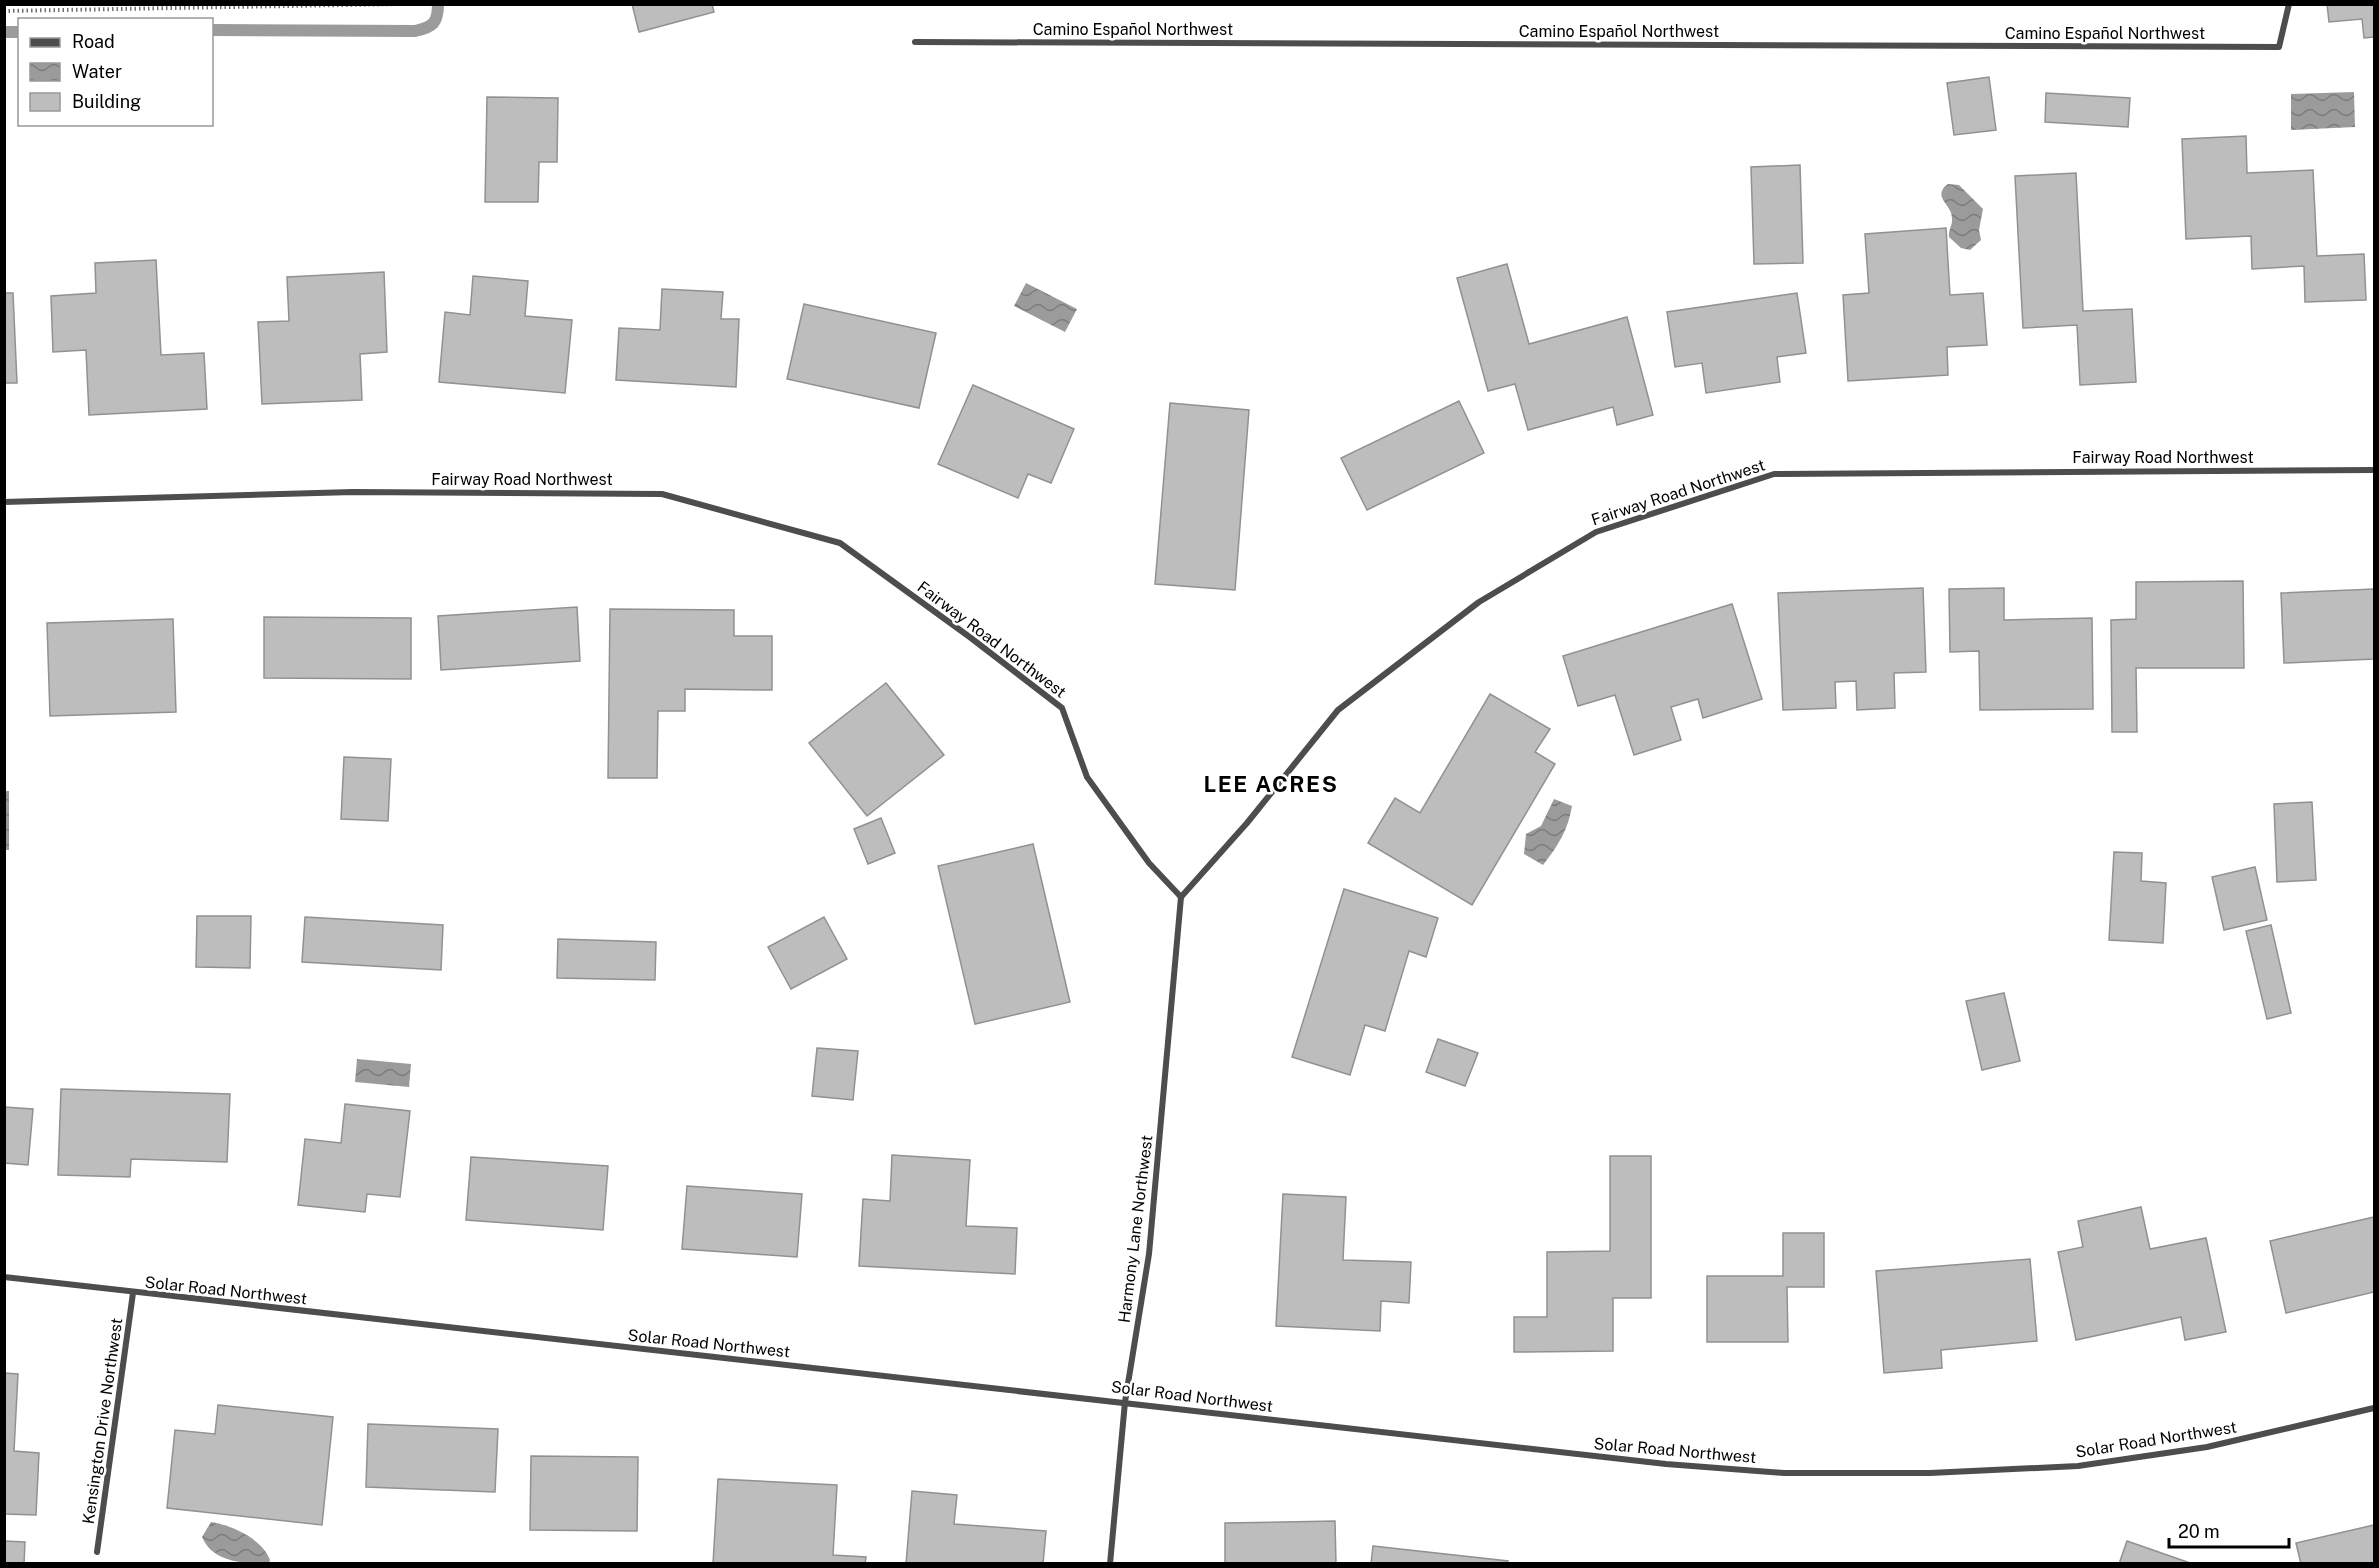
<svg xmlns="http://www.w3.org/2000/svg" width="2379" height="1568" font-family="'Public Sans',sans-serif">
<defs>
<pattern id="water-waves" width="16" height="10" patternUnits="userSpaceOnUse" patternTransform="scale(1.5)"><rect width="16" height="10" fill="#9b9b9b"/><path d="M0 5q4-4 8 0t8 0" fill="none" stroke="#7c7c7c"/></pattern>
</defs>
<rect width="100%" height="100%" fill="#fff"/>
<g fill="url(#water-waves)">
<polygon points="2354,92 2355,127 2291,130 2291,94"/>
<path d="M1948 184 1959 185 1983 209 1979 230 1981 240 1970 250 1961 248 1949 237C1948 230 1953 225 1952 218 1952 204 1931 197 1948 184Z"/>
<polygon points="1026,283 1077,309 1065,332 1014,306"/>
<polygon points="4,791 9,791 9,850 5,850"/>
<path d="M1554 799 1572 806C1568 830 1558 846 1543 865L1524 854 1526 834 1541 826Z"/>
<polygon points="357,1059 411,1064 409,1087 355,1082"/>
<path d="M211 1522C232 1525 262 1539 270 1560L269 1563C245 1564 213 1563 202 1537Z"/>
</g>
<g fill="none" stroke-linecap="round" stroke-linejoin="round">
<g stroke="#9b9b9b" stroke-width="12">
<path d="M212 30 415 31C433 27 438 23 438 4"/>
<polyline points="4,32 20,32"/>
</g>
</g>
<g fill="#bdbdbd" stroke="#919191" stroke-width="1.5">
<polygon points="632,4 712,4 714,12 639,32"/>
<polygon points="2327,4 2374,4 2374,37 2364,38 2362,19 2329,22"/>
<polygon points="1989,77 1996,130 1954,135 1947,83"/>
<polygon points="2046,93 2130,98 2128,127 2045,122"/>
<polygon points="487,97 558,98 557,162 539,162 538,202 485,202"/>
<polygon points="2246,136 2247,173 2313,170 2317,256 2364,254 2366,300 2305,302 2304,266 2252,269 2251,236 2186,239 2182,139"/>
<polygon points="1800,165 1803,263 1754,264 1751,167"/>
<polygon points="2076,173 2083,311 2132,309 2136,382 2080,385 2077,325 2023,328 2015,176"/>
<polygon points="1946,228 1950,295 1983,293 1987,345 1947,347 1948,375 1848,381 1843,295 1869,293 1865,234"/>
<polygon points="156,260 161,355 204,353 207,409 89,415 86,350 53,352 51,296 96,293 95,263"/>
<polygon points="1507,264 1529,344 1627,317 1653,415 1617,425 1613,407 1528,430 1515,384 1488,391 1457,278"/>
<polygon points="384,272 387,352 360,354 362,400 262,404 258,322 289,321 287,277"/>
<polygon points="473,276 528,281 525,316 572,320 565,393 439,382 445,312 470,315"/>
<polygon points="662,289 723,292 721,319 739,319 736,387 616,380 619,328 660,330"/>
<polygon points="4,293 13,293 17,383 4,383"/>
<polygon points="1797,293 1806,353 1777,357 1780,382 1706,393 1702,363 1675,367 1667,312"/>
<polygon points="804,304 936,333 919,408 787,379"/>
<polygon points="973,385 1074,429 1051,483 1028,474 1018,498 938,464"/>
<polygon points="1459,401 1484,453 1367,510 1341,458"/>
<polygon points="1170,403 1249,410 1235,590 1155,584"/>
<polygon points="2243,581 2244,668 2136,668 2137,732 2112,732 2111,620 2136,619 2136,582"/>
<polygon points="1923,588 1926,672 1894,673 1895,708 1857,710 1856,681 1835,682 1836,708 1783,710 1778,593"/>
<polygon points="2004,588 2004,620 2092,618 2093,709 1980,710 1979,651 1950,652 1949,589"/>
<polygon points="2374,589 2374,659 2284,663 2281,593"/>
<polygon points="1732,604 1762,699 1703,718 1698,699 1671,707 1681,740 1634,755 1615,695 1578,706 1563,656"/>
<polygon points="577,607 580,661 441,670 438,616"/>
<polygon points="610,609 734,610 734,636 772,636 772,690 685,689 685,711 658,711 657,778 608,778"/>
<polygon points="264,617 411,618 411,679 264,678"/>
<polygon points="173,619 176,712 50,716 47,623"/>
<polygon points="886,683 944,755 867,816 809,743"/>
<polygon points="1490,694 1550,729 1535,752 1555,764 1472,905 1368,843 1395,798 1420,813"/>
<polygon points="344,757 391,759 388,821 341,819"/>
<polygon points="2312,802 2316,880 2277,882 2274,804"/>
<polygon points="881,818 895,853 868,864 854,829"/>
<polygon points="1033,844 1070,1002 975,1024 938,866"/>
<polygon points="2114,852 2142,853 2141,881 2166,883 2163,943 2109,940"/>
<polygon points="2255,867 2267,920 2224,930 2212,877"/>
<polygon points="1344,889 1438,918 1426,957 1409,951 1385,1031 1365,1025 1350,1075 1292,1057"/>
<polygon points="197,916 251,916 250,968 196,967"/>
<polygon points="305,917 443,925 441,970 302,962"/>
<polygon points="824,917 847,959 791,989 768,947"/>
<polygon points="2271,925 2291,1013 2267,1019 2246,931"/>
<polygon points="558,939 656,942 655,980 557,978"/>
<polygon points="2004,993 2020,1061 1982,1070 1966,1001"/>
<polygon points="1438,1039 1478,1053 1465,1086 1426,1072"/>
<polygon points="817,1048 858,1051 853,1100 812,1096"/>
<polygon points="61,1089 230,1094 227,1162 131,1159 130,1177 58,1175"/>
<polygon points="345,1104 410,1111 400,1197 367,1194 365,1212 298,1205 305,1139 341,1143"/>
<polygon points="4,1107 33,1109 28,1165 4,1163"/>
<polygon points="892,1155 970,1160 966,1226 1017,1228 1015,1274 859,1266 863,1199 890,1201"/>
<polygon points="1610,1156 1651,1156 1651,1298 1613,1298 1613,1351 1514,1352 1514,1317 1547,1317 1547,1252 1610,1251"/>
<polygon points="471,1157 608,1166 603,1230 466,1220"/>
<polygon points="687,1186 802,1194 797,1257 682,1249"/>
<polygon points="1283,1194 1346,1197 1343,1260 1411,1262 1409,1303 1381,1301 1380,1331 1276,1326"/>
<polygon points="2141,1207 2150,1249 2206,1238 2226,1332 2185,1340 2181,1317 2076,1340 2058,1252 2083,1247 2078,1221"/>
<polygon points="2374,1217 2374,1292 2286,1313 2270,1241"/>
<polygon points="1783,1233 1824,1233 1824,1287 1787,1287 1788,1342 1707,1342 1707,1276 1783,1276"/>
<polygon points="2030,1259 2037,1341 1941,1350 1942,1368 1884,1373 1876,1271"/>
<polygon points="4,1373 18,1374 14,1451 39,1453 36,1515 4,1514"/>
<polygon points="218,1405 333,1417 322,1525 167,1508 175,1430 215,1434"/>
<polygon points="368,1424 498,1429 495,1492 366,1487"/>
<polygon points="531,1456 638,1457 637,1531 530,1530"/>
<polygon points="718,1479 837,1485 833,1555 866,1557 865,1564 713,1564"/>
<polygon points="912,1491 957,1495 954,1524 1046,1531 1043,1564 906,1564"/>
<polygon points="1335,1521 1336,1564 1225,1564 1225,1523"/>
<polygon points="2374,1525 2374,1564 2301,1564 2296,1543"/>
<polygon points="4,1541 25,1542 24,1564 4,1564"/>
<polygon points="2127,1541 2193,1564 2119,1564"/>
<polygon points="1373,1546 1508,1561 1507,1564 1371,1564"/>
</g>
<g fill="none" stroke-linecap="round" stroke-linejoin="round">
<polyline stroke="#6f6f6f" stroke-width="4" stroke-dasharray="1.5 3" stroke-linecap="butt" points="4,11 401,4"/>
<g stroke="#4d4d4d" stroke-width="6">
<polyline points="915,42 2279,47 2289,4"/>
<polyline points="4,502 353,492 662,494 840,543 971,638 1062,708 1087,777 1149,863 1181,897"/>
<polyline points="1181,897 1247,823 1338,710 1479,602 1596,532 1774,474 2374,470"/>
<polyline points="4,1277 1666,1464 1784,1473 1930,1473 2078,1466 2207,1447 2374,1408"/>
<polyline points="97,1552 133,1293"/>
<polyline points="1110,1564 1125,1402 1149,1254 1181,897"/>
</g>
</g>
<g text-anchor="middle" stroke-width="5" stroke-linejoin="round" paint-order="stroke">
<g font-size="16" fill="#000" stroke="#fff">
<text x="1133" y="35">Camino Español Northwest</text>
<text x="1619" y="37">Camino Español Northwest</text>
<text x="2105" y="39">Camino Español Northwest</text>
<text x="2163" y="463">Fairway Road Northwest</text>
<text x="522" y="485">Fairway Road Northwest</text>
<text transform="translate(1678 492) rotate(-18)" y="6">Fairway Road Northwest</text>
<text transform="translate(992 639) rotate(37)" y="6">Fairway Road Northwest</text>
<text transform="translate(1135 1229) rotate(-83)" y="6">Harmony Lane Northwest</text>
<text transform="translate(226 1290) rotate(6)" y="6">Solar Road Northwest</text>
<text transform="translate(709 1343) rotate(6)" y="6">Solar Road Northwest</text>
<text transform="translate(1192 1396) rotate(7)" y="6">Solar Road Northwest</text>
<text transform="translate(102 1421) rotate(-82)" y="6">Kensington Drive Northwest</text>
<text transform="translate(2156 1439) rotate(-9)" y="6">Solar Road Northwest</text>
<text transform="translate(1675 1450) rotate(5)" y="6">Solar Road Northwest</text>
</g>
<g font-size="22" font-weight="bold" letter-spacing="1.5" fill="#000" stroke="#fff">
<text x="1271" y="792">LEE ACRES</text>
</g>
</g>
<rect width="2379" height="1568" fill="none" stroke="#000000" stroke-width="12"/>
<rect x="18" y="18" width="195" height="108" fill="#ffffff" stroke="#999999" stroke-width="1.5"/>
<rect x="30" y="38" width="30" height="9" fill="#4d4d4d" stroke="#999999" stroke-width="1.5"/>
<text x="72" y="48" font-size="18" fill="#000000">Road</text>
<rect x="30" y="63" width="30" height="18" fill="url(#water-waves)" stroke="#999999" stroke-width="1.5"/>
<text x="72" y="78" font-size="18" fill="#000000">Water</text>
<rect x="30" y="93" width="30" height="18" fill="#bdbdbd" stroke="#999999" stroke-width="1.5"/>
<text x="72" y="108" font-size="18" fill="#000000">Building</text>
<path d="M2169 1538v9h120v-9" fill="none" stroke="#000000" stroke-width="3"/>
<text x="2178" y="1538" font-size="18" fill="#000000" stroke="#ffffff" stroke-width="4.5" paint-order="stroke">20 m</text>
</svg>
